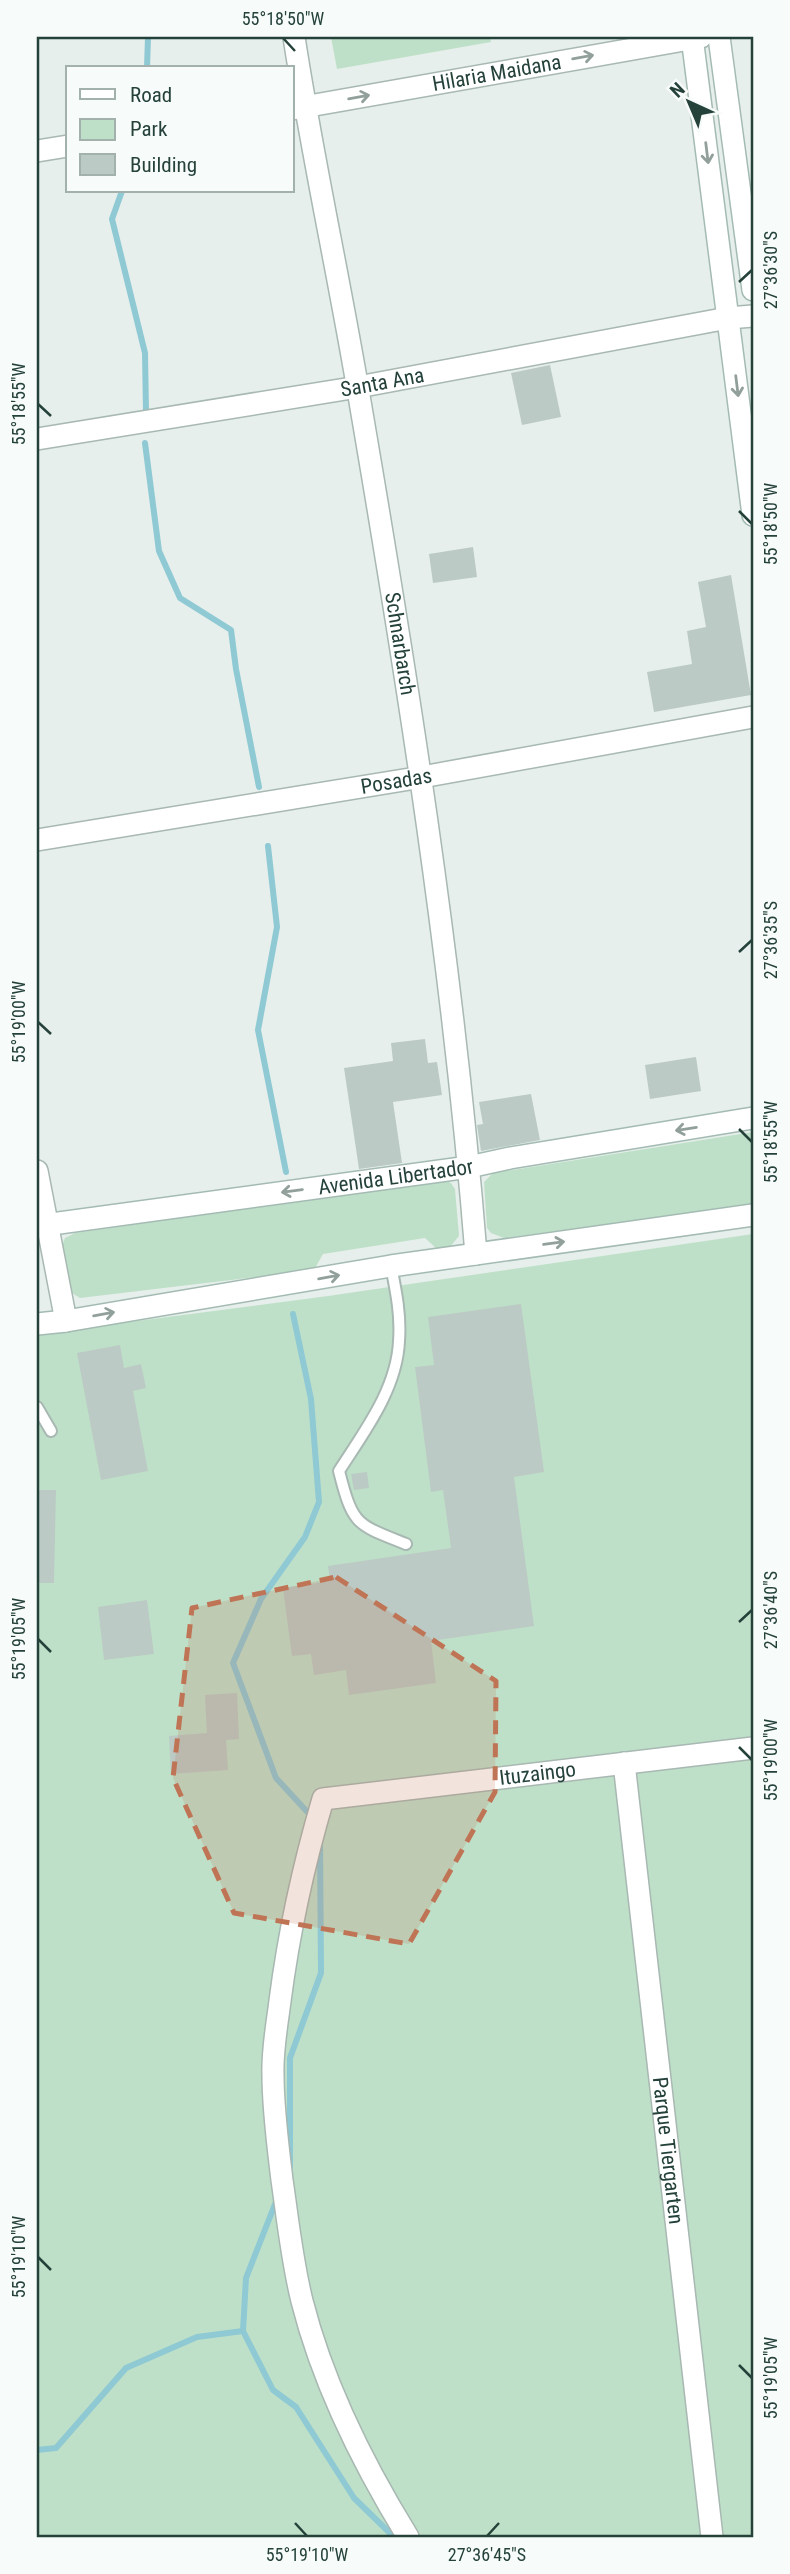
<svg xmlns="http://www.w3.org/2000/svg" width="790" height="2574" font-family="'Roboto Condensed',sans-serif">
<rect width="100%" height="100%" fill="#e6efeb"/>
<g fill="#bfe0c8">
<polygon points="331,37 490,37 491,42 337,69"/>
<polygon points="753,1132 753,1205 504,1238 491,1233 487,1228 484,1182 493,1173"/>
<polygon points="444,1180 451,1183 455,1189 459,1236 449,1248 438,1250 425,1238 323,1254 314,1270 80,1298 69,1291 61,1248 65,1238 75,1233"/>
<polygon points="753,1234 753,2537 37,2537 37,1334 328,1296"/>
</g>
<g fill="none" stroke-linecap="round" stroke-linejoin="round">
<g stroke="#8ec9d4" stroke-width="6">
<polyline points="147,68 148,37"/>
<polyline points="122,191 112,219 145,353 146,412"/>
<polyline points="145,443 159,551 180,598 231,630 236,669 259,787"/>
<polyline points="268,846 277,927 258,1030 286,1172"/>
<polyline points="293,1314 311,1399 319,1502 305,1537 261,1599 233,1663 276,1778 312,1817"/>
<polyline points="290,2166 290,2058 321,1973 320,1843"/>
<polyline points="277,2199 246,2278 243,2331 273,2390 296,2407 354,2498 394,2537"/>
<polyline points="37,2450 56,2448 126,2368 197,2337 243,2331"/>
</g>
</g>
<g fill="#bbcac4">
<polygon points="550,365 561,417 522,425 511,373"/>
<polygon points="473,547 477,577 433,583 429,554"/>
<polygon points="731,575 751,695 654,712 647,672 692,664 687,631 706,627 698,582"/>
<polygon points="425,1039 428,1063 437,1062 442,1095 393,1102 402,1163 359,1169 344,1068 393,1061 391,1043"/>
<polygon points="696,1057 701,1091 650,1099 645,1065"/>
<polygon points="531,1094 540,1140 481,1151 477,1125 483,1124 479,1102"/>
<polygon points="521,1304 544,1472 514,1477 534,1626 431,1641 436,1683 349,1695 346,1670 314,1675 311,1654 292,1656 283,1588 330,1581 328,1566 451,1548 443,1490 431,1492 415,1367 434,1365 428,1317"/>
<polygon points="120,1345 124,1368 141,1364 146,1388 133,1391 148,1471 101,1480 77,1353"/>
<polygon points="367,1472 369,1488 354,1490 351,1474"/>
<polygon points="37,1490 56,1490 54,1583 37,1583"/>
<polygon points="147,1600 154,1654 104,1660 98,1607"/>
<polygon points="237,1693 239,1739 226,1740 228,1770 171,1774 169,1736 207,1733 205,1695"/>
</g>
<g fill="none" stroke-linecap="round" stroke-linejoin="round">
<defs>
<g id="service">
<path d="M391 1266C396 1291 401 1315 399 1341 397 1389 364 1432 339 1471 353 1526 356 1524 406 1544"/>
<polyline points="37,1407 51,1431"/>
</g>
<g id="minor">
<path id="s1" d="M294 37C312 155 338 272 358 390 407 676 453 964 476 1254"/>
<path id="s2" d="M292 109 701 37"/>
<polyline points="37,151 68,146"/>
<path id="s3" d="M37 439 358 387 728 318 753 316"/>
<path id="s4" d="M37 840 422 777 753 717"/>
<polyline points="37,1171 66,1321"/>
<path id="s5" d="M624 1763 712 2537"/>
<path id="s6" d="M408 2537C363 2464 323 2384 302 2301 292 2261 288 2221 282 2180 278 2146 273 2110 273 2075 272 2051 277 2025 280 2001 289 1931 303 1867 323 1799L753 1748"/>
</g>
<g id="secondary">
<polyline points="692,37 753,515"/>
<polyline points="719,37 753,290"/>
<path id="s7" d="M37 1226 469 1167 510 1158 753 1118"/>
<polyline points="37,1324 66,1321 391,1266 753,1215"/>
</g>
</defs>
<use href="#service" stroke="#a8b8b2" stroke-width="14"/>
<use href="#minor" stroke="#a8b8b2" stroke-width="24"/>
<use href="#secondary" stroke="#a4bbb3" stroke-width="24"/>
<use href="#service" stroke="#fff" stroke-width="10"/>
<use href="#minor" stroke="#fff" stroke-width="21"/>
<use href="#secondary" stroke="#fff" stroke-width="21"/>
</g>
<defs><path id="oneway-shaft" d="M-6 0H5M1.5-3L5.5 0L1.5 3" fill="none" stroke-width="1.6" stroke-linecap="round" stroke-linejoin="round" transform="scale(1.75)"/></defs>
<g stroke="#92a09c">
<use href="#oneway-shaft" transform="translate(583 57) rotate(-10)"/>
<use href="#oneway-shaft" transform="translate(359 97) rotate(-10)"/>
<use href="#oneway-shaft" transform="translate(707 153) rotate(83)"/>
<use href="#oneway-shaft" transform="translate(737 386) rotate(83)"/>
<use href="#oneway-shaft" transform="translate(686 1129) rotate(171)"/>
<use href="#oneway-shaft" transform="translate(292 1191) rotate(172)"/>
<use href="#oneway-shaft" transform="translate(554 1243) rotate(-8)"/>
<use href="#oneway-shaft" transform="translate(329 1277) rotate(-10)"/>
<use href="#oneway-shaft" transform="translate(104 1314) rotate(-10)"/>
</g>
<path fill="#c07456" fill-opacity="0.2" stroke="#c07456" stroke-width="5" stroke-dasharray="14 9" stroke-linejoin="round" d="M336 1577 496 1681 495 1792 409 1944 234 1913 173 1778 192 1608Z"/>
<path fill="none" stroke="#24423a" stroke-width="2.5" d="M283 38 295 51M739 282 752 270M38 404 51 416M739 511 752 524M739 952 752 940M38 1022 51 1034M739 1129 752 1142M739 1622 752 1610M38 1639 51 1652M739 1747 752 1760M38 2257 51 2270M739 2365 752 2378M295 2523 307 2536M487 2536 499 2523"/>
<g text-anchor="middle" stroke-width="6" stroke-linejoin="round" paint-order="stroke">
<g font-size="21" fill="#24423a" stroke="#f7fbf9">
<text dy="7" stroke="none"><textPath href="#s2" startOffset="208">Hilaria Maidana</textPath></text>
<text dy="7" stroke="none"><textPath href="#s3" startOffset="350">Santa Ana</textPath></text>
<text dy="7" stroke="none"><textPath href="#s1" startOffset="616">Schnarbarch</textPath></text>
<text dy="7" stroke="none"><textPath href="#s4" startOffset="364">Posadas</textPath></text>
<text dy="7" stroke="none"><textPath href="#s7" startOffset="362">Avenida Libertador</textPath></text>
<text dy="7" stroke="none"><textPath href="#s6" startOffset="985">Ituzaingo</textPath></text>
<text dy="7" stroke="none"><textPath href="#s5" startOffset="390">Parque Tiergarten</textPath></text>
</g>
</g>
<rect width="790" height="2574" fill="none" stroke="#f7fbf9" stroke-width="77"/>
<rect x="66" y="66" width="228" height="126" fill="#f7fbf9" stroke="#a3b1ad" stroke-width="2"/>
<rect x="80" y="89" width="35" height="10" fill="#ffffff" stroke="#a3b1ad" stroke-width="2"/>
<text x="130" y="102" font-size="21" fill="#24423a">Road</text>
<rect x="80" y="119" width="35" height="21" fill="#bfe0c8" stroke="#a3b1ad" stroke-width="2"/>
<text x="130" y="136" font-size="21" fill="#24423a">Park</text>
<rect x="80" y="154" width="35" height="21" fill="#bbcac4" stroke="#a3b1ad" stroke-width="2"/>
<text x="130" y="172" font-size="21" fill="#24423a">Building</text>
<g transform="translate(689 102) rotate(316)" stroke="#f7fbf9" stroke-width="5" paint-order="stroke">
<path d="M0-5L12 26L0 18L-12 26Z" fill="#24423a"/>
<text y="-10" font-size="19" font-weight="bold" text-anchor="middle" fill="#24423a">N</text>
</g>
<rect x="38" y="38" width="714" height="2498" fill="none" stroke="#24423a" stroke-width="2.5"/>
<g font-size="18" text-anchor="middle" fill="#24423a">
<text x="283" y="25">55°18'50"W</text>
<text transform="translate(771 270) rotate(-90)" y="6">27°36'30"S</text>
<text transform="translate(19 404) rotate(-90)" y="6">55°18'55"W</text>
<text transform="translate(771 524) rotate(-90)" y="6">55°18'50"W</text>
<text transform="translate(771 940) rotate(-90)" y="6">27°36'35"S</text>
<text transform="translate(19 1022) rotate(-90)" y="6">55°19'00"W</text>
<text transform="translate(771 1142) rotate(-90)" y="6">55°18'55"W</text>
<text transform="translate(771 1610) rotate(-90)" y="6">27°36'40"S</text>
<text transform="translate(19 1639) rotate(-90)" y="6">55°19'05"W</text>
<text transform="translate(771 1760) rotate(-90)" y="6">55°19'00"W</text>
<text transform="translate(19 2257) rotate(-90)" y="6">55°19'10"W</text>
<text transform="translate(771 2378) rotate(-90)" y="6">55°19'05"W</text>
<text x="307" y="2561">55°19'10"W</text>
<text x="487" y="2561">27°36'45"S</text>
</g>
</svg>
